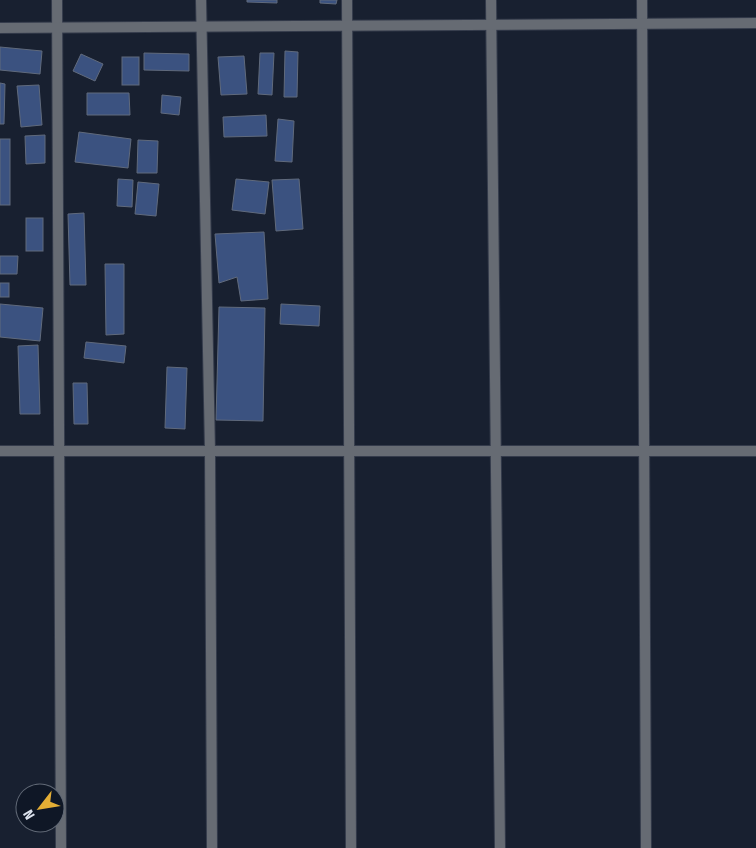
<svg xmlns="http://www.w3.org/2000/svg" width="756" height="848" font-family="'Fira Sans Condensed',sans-serif">
<rect width="100%" height="100%" fill="#182030"/>
<g fill="#3b5280" stroke="#606a7c">
<polygon points="247,0 277,0 277,3 247,2"/>
<polygon points="320,0 337,0 336,4 320,3"/>
<polygon points="0,47 42,51 40,74 0,70"/>
<polygon points="285,51 298,52 297,97 284,97"/>
<polygon points="144,53 189,54 189,71 144,70"/>
<polygon points="260,53 274,53 272,95 258,94"/>
<polygon points="81,54 103,64 95,81 73,71"/>
<polygon points="244,56 247,94 221,95 218,57"/>
<rect x="122" y="57" width="17" height="28"/>
<polygon points="0,83 5,84 4,124 0,124"/>
<polygon points="39,85 42,125 21,127 17,86"/>
<polygon points="87,93 129,93 130,115 87,115"/>
<polygon points="162,95 181,97 179,115 161,113"/>
<polygon points="266,115 267,136 224,137 223,117"/>
<polygon points="278,119 294,121 292,162 275,161"/>
<polygon points="79,132 131,139 128,168 75,162"/>
<polygon points="45,135 45,163 26,164 25,136"/>
<rect x="0" y="139" width="10" height="66"/>
<polygon points="138,140 158,141 157,173 137,173"/>
<polygon points="118,179 133,180 132,207 117,206"/>
<polygon points="236,179 269,182 265,214 232,210"/>
<polygon points="299,179 303,229 276,231 272,180"/>
<polygon points="138,182 159,184 156,216 135,214"/>
<polygon points="84,213 86,285 70,285 68,214"/>
<rect x="26" y="218" width="17" height="33"/>
<polygon points="264,232 268,299 241,301 237,277 219,283 215,234"/>
<polygon points="0,256 18,256 17,274 0,274"/>
<polygon points="105,264 124,264 124,334 106,335"/>
<rect x="0" y="283" width="9" height="14"/>
<polygon points="0,304 43,308 40,341 0,337"/>
<polygon points="281,304 320,306 319,326 280,324"/>
<polygon points="219,307 265,308 263,421 216,420"/>
<polygon points="86,342 126,346 124,363 84,358"/>
<polygon points="38,345 40,414 20,414 18,346"/>
<polygon points="167,367 187,368 185,429 165,428"/>
<polygon points="73,383 87,383 88,424 74,424"/>
</g>
<g fill="none" stroke-linecap="round" stroke-linejoin="round">
<defs>
<g id="street">
<polyline points="57,0 61,848"/>
<polyline points="201,0 210,451 212,848"/>
<polyline points="347,0 351,848"/>
<polyline points="491,0 500,848"/>
<polyline points="642,0 646,848"/>
<polyline points="0,28 756,23"/>
<polyline points="0,451 756,451"/>
</g>
</defs>
<use href="#street" stroke="#343b4b" stroke-width="12"/>
<use href="#street" stroke="#666b73" stroke-width="10"/>
</g>
<g transform="translate(40 808) rotate(239)"><circle r="24" fill="#0f1726" stroke="#616976"/>
<path d="M0-4L9 19L0 12L-9 19Z" fill="#e4ae35"/>
<text y="-8" font-size="14" font-weight="bold" text-anchor="middle" fill="#dde3ee">N</text>
</g>
</svg>
